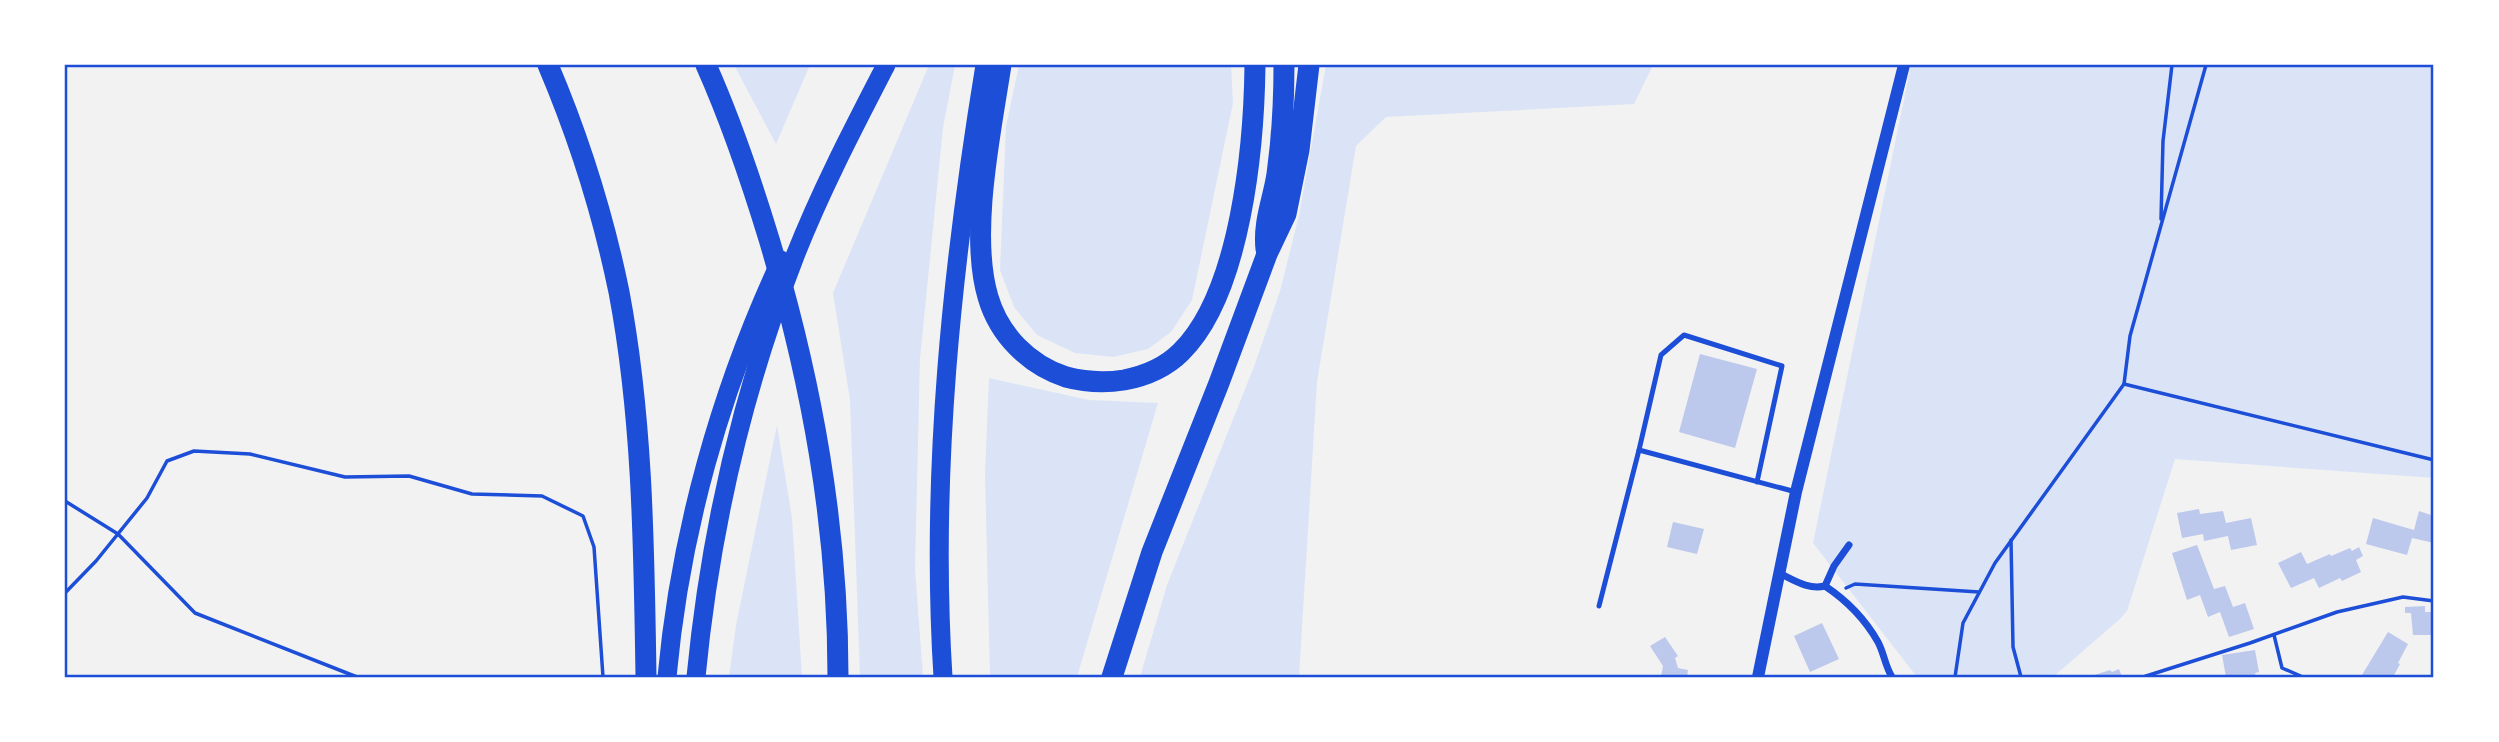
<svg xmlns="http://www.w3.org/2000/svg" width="2499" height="742" font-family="Ubuntu,sans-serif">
<rect width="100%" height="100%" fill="#f2f2f2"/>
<g fill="#dbe4f7">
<polygon points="734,65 810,65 776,144"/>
<polygon points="929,65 955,65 943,128 920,359 915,569 923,677 860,677 850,400 833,293"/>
<polygon points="1019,65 1231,65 1233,103 1192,300 1171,332 1148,349 1113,357 1075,353 1037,335 1014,307 1000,270 1006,126"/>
<polygon points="1326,65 1653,65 1634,104 1386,117 1356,146 1317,382 1299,677 1140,677 1167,585 1255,364 1280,291 1299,215"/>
<polygon points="1911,65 2434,65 2434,478 2175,459 2127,611 2120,619 2053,677 1917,677 1813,543"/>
<polygon points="989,378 1089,400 1158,403 1077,677 990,677 985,474"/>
<polygon points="777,425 792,518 802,677 729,677 736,625"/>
</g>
<g fill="#bdc9ec">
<polygon points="1700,354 1757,369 1735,448 1679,432"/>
<polygon points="2199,509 2200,514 2223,511 2226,523 2251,518 2257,545 2231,550 2228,536 2204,541 2203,534 2182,538 2177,513"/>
<polygon points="2419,511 2434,516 2434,543 2412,538 2407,555 2366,544 2373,518 2414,530"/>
<polygon points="1673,522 1704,529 1697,554 1667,547"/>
<polygon points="2197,545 2214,589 2225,586 2233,607 2245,603 2254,629 2229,637 2220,612 2208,617 2200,595 2187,600 2172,553"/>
<polygon points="2359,547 2363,556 2356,560 2361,572 2342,581 2340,578 2319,588 2314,578 2291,588 2278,563 2301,552 2307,564 2330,554 2331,556 2350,548 2352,551"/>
<polygon points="2425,606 2425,612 2434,612 2434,635 2413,635 2411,613 2405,613 2405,607"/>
<polygon points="1822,623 1839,659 1810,672 1794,636"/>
<polygon points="2388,632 2408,644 2398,663 2400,664 2393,677 2366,677 2362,675"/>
<polygon points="1665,637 1678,656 1675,658 1678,668 1688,670 1687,677 1661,677 1663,666 1650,646"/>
<polygon points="2255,650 2259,672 2255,673 2256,677 2226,677 2222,655"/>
<polygon points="2119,669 2122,677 2088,677 2110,670 2112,672"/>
</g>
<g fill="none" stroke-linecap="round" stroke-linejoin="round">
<g stroke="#1d4ed8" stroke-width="3.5">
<polyline points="2161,219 2163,141 2172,65"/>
<polyline points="2124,384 2434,460"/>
<polyline points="65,501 118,534 195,613 357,677"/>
<polyline points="2011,540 2013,647 2021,677"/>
<polyline points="1846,588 1855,584 1979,592"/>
<polyline points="65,593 96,561 147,498 167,461 194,451 250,454 345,477 409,476 472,494 542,496 583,516 594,547 603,677"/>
<polyline points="2274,635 2282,668 2303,677"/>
<polyline points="1955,677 1963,623 1995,563 2124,384 2130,336 2206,65"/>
<polyline points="2143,677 2250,643 2337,612 2403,597 2434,601"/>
</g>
<g stroke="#1d4ed8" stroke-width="5">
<polyline points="1757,482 1782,366 1684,335 1661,355 1639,450 1796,492"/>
<polyline points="1599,606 1639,450"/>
</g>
<g stroke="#1d4ed8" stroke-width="7">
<path d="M1779 573C1794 580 1808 590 1825 586L1834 566 1849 545"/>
<path d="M1825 586C1846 600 1865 619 1878 642 1884 653 1885 666 1892 677"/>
</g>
<polyline stroke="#1d4ed8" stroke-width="12" points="1758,677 1796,492 1904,65"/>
<g stroke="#1d4ed8" stroke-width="19">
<path d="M667 677C680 534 720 391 781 260"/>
<path d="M696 677C710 532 742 392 795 256 821 190 854 127 886 65"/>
<path d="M943 677C930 473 952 266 985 65"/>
</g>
<g stroke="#1d4ed8" stroke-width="21">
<path d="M548 65C579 138 603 214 619 292 643 419 644 549 646 677"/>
<path d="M706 65C731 121 751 180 769 239 812 383 838 526 838 677"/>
<path d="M1001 65C991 131 969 233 988 297 999 335 1029 365 1066 377 1085 382 1105 383 1124 380 1145 376 1165 368 1181 352 1241 293 1254 146 1255 65"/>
<path d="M1266 249C1263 222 1273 200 1277 174 1282 138 1284 101 1284 65"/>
<polyline points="1112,677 1152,552 1219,383 1267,254 1286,214 1299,150 1309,65"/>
</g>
</g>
<rect width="2499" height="742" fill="none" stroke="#ffffff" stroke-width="133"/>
<rect x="66" y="66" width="2366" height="610" fill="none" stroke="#1d4ed8" stroke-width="2.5"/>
</svg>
